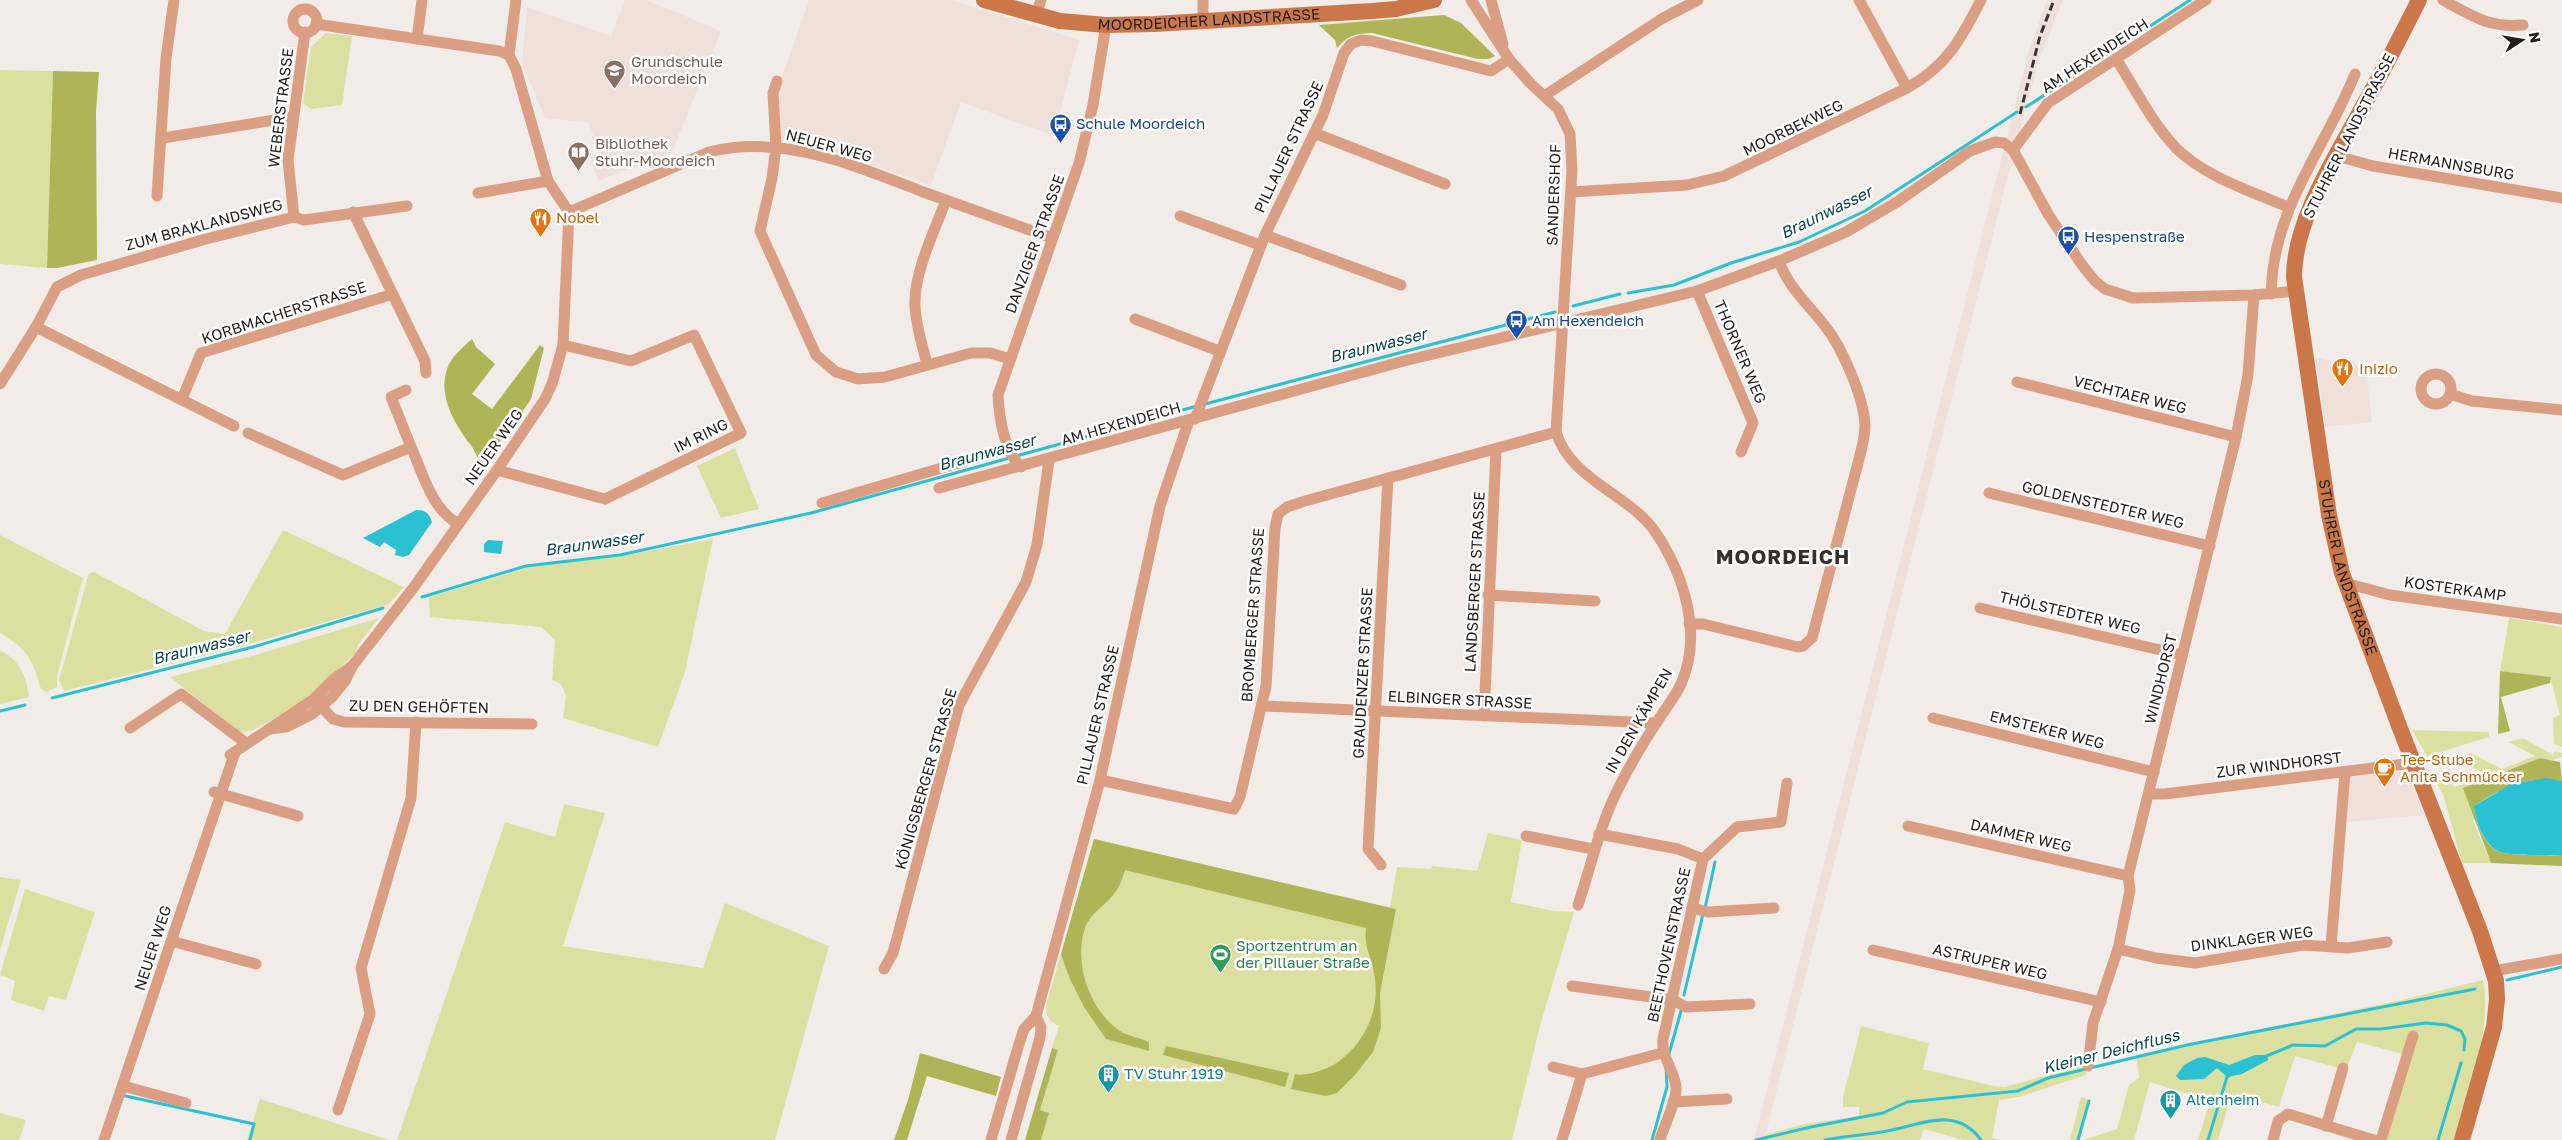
<svg xmlns="http://www.w3.org/2000/svg" width="2562" height="1140" font-family="'Golos Text',sans-serif">
<rect width="100%" height="100%" fill="#f2ece9"/>
<g fill="#efe0da">
<polygon points="625,0 646,0 721,31 672,152 598,181 590,156 599,153 589,123 545,118 522,63 527,7 611,36"/>
<polygon points="809,0 951,0 1079,40 1054,136 961,102 931,185 802,142 779,140 776,94"/>
<polygon points="2047,0 2063,0 2039,60 2009,171 1764,1140 1754,1140 2028,53"/>
<polygon points="2316,358 2366,367 2372,422 2325,427"/>
<polygon points="2407,771 2424,815 2347,822 2350,775"/>
</g>
<g fill="#dbe0a1">
<polygon points="326,33 352,36 342,105 311,109 303,103 311,47"/>
<polygon points="0,70 53,71 47,268 0,264"/>
<polygon points="735,448 759,509 721,518 697,466"/>
<polygon points="283,530 404,587 389,604 242,646 64,691 59,680 89,573 94,572 204,631 225,634"/>
<path d="M0 535 83 578 57 676V687L47 692 41 689C31 657 29 651 0 633Z"/>
<polygon points="713,539 685,672 658,747 563,718 566,696 561,684 552,680 555,640 541,627 430,617 429,597 527,568 561,561 616,557"/>
<polygon points="379,618 358,645 355,653 303,703 253,730 241,733 170,677 259,654"/>
<polygon points="2509,618 2562,627 2562,747 2554,744 2553,718 2560,715 2550,677 2500,671"/>
<path d="M0 650C20 660 26 676 29 697L0 704Z"/>
<polygon points="2412,730 2489,732 2489,737 2427,756"/>
<polygon points="2523,738 2553,755 2554,751 2562,753 2562,757 2552,760 2540,758 2473,821 2491,863 2462,863 2443,794 2431,772 2455,787 2486,775 2457,758 2471,753 2502,769 2535,756 2508,742"/>
<polygon points="564,804 605,813 563,946 703,968 725,903 829,946 775,1140 397,1140 505,822 555,837"/>
<path d="M1488 833 1522 840 1511 902 1554 911 1574 912 1541 1022 1512 1140H1041L1049 1113 1040 1110 1058 1050 1052 1048 1059 1026C1047 1021 1045 1013 1047 1002L1094 839 1390 908 1397 867 1431 869 1432 866 1477 871Z"/>
<polygon points="0,877 21,880 0,950"/>
<polygon points="25,889 95,912 66,1000 49,996 44,1011 11,1000 15,981 0,975"/>
<path d="M2483 980C2493 1031 2467 1091 2454 1140H2387L2403 1054 2357 1042 2346 1070 2295 1056 2279 1107 2232 1094 2218 1140H2198L2210 1101 2150 1082 2134 1140H2083L2117 1129 2129 1085 2139 1078 2136 1055 2402 1000Z"/>
<polygon points="1861,1026 1929,1043 1923,1069 1994,1086 2005,1087 2085,1064 2086,1075 2019,1097 1999,1100 1992,1138 2000,1140 1963,1140 1924,1129 1920,1140 1764,1140 1766,1134 1805,1124 1859,1116 1859,1107 1843,1107 1843,1097"/>
<polygon points="2081,1097 2090,1100 2080,1140 2070,1140"/>
<polygon points="260,1099 389,1140 247,1140"/>
<polygon points="0,1113 26,1120 19,1140 0,1140"/>
</g>
<g fill="#afb557">
<path d="M1444 15 1461 23 1495 56 1489 59H1478L1372 33C1356 33 1347 36 1337 48L1335 40 1319 25Z"/>
<polygon points="53,71 99,72 96,112 97,260 57,268 47,268"/>
<path d="M472 339 476 347 495 364 472 394 492 409 540 345 544 348 531 399 515 423 482 463C476 457 475 450 470 444 454 423 438 396 447 369 451 357 463 347 472 339Z"/>
<polygon points="2500,671 2551,677 2550,683 2501,697 2510,731 2498,734"/>
<path d="M2540 758 2560 762 2562 781C2527 775 2502 787 2474 806 2475 821 2484 846 2500 852 2512 856 2548 855 2562 856V866L2491 863 2463 788Z"/>
<path d="M1094 839 1396 909 1380 993 1381 1028 1373 1052 1355 1075 1337 1093 1326 1096 1291 1089 1295 1074C1307 1077 1328 1069 1338 1062 1368 1040 1382 1005 1373 968 1369 950 1364 947 1366 928L1125 870C1122 879 1120 887 1114 894 1105 906 1090 913 1085 928 1073 963 1090 1011 1120 1031 1128 1036 1140 1038 1149 1042V1051L1106 1039 1084 1007 1070 979 1061 954Z"/>
<polygon points="1166,1046 1289,1073 1285,1087 1163,1055"/>
<polygon points="1052,1048 1058,1050 1040,1110 1049,1113 1041,1140 1025,1140"/>
<polygon points="920,1053 1001,1077 996,1096 927,1076 907,1140 894,1140 908,1100"/>
</g>
<g fill="#2cc1d2">
<path d="M416 510C426 510 429 513 432 522L409 555 403 557 395 555 396 550 384 542 380 547 363 538Z"/>
<polygon points="488,540 503,541 501,554 484,552 484,544"/>
<path d="M2546 778 2562 781V856C2548 855 2511 856 2500 852 2484 845 2475 821 2474 806L2511 784Z"/>
<polygon points="2255,1055 2268,1055 2268,1060 2242,1074 2227,1077 2217,1068 2204,1079 2180,1080 2176,1076 2184,1065 2197,1058 2205,1057 2229,1065"/>
</g>
<g fill="none" stroke-linecap="round" stroke-linejoin="round">
<g stroke="#2cc1d2" stroke-width="3">
<polyline points="2026,107 2190,0"/>
<polyline points="1628,293 1674,285 1731,263 1799,242 1865,211 2017,112"/>
<polyline points="1573,306 1620,294"/>
<polyline points="1205,404 1555,312"/>
<polyline points="422,597 526,566 620,555 811,513 1197,406"/>
<polyline points="52,698 253,647 383,608"/>
<polyline points="0,711 25,705"/>
<polyline points="1705,908 1715,862"/>
<polyline points="2507,980 2562,967"/>
<polyline points="1684,995 1703,914"/>
<polyline points="1669,1054 1681,1011"/>
<polyline points="2264,1057 2293,1045 2325,1046 2356,1029 2381,1029 2426,1023 2447,1025 2461,1031 2465,1039 2464,1050"/>
<polyline points="121,1095 254,1124 250,1140"/>
<polyline points="1652,1140 1667,1087 1666,1067"/>
<polyline points="1756,1140 1811,1127 1883,1113 1907,1102 2018,1091 2048,1078 2187,1045 2475,989"/>
<path d="M1825 1140C1846 1136 1867 1135 1887 1131 1920 1125 1956 1105 1981 1140"/>
<polyline points="2078,1140 2089,1101"/>
<polyline points="2208,1140 2227,1077 2230,1075"/>
<polyline points="2438,1140 2461,1063"/>
</g>
<g stroke="#da9f82" stroke-width="11">
<polyline points="1203,0 1203,22"/>
<path d="M1471 0 1509 59 1531 84 1558 109 1570 134 1572 170 1556 432C1571 481 1629 493 1656 533 1684 575 1703 634 1681 684 1675 697 1665 709 1657 722 1642 744 1629 767 1617 791 1599 828 1591 866 1578 905"/>
<polyline points="1491,0 1503,44"/>
<polyline points="1859,0 1907,88"/>
<path d="M2443 0C2472 16 2489 28 2523 25"/>
<circle cx="305" cy="21" r="12"/>
<polyline points="1036,15 1041,0"/>
<polyline points="316,24 499,51 509,55"/>
<polyline points="417,39 422,0"/>
<path d="M2116 59C2135 88 2152 123 2176 148 2205 177 2251 191 2288 207"/>
<polyline points="777,81 773,93 776,147 772,178 760,231 816,355 836,372 858,379 885,377 971,353 990,353 1010,359"/>
<polyline points="1544,96 1663,18 1698,0"/>
<polyline points="1314,133 1445,184"/>
<polyline points="163,138 293,117"/>
<polyline points="2013,150 2048,103 2206,0"/>
<polyline points="2337,156 2373,166 2562,198"/>
<path d="M1571 192 1687 185 1724 176 1907 88C1947 66 1961 39 1981 0"/>
<polyline points="478,193 548,181"/>
<polyline points="157,196 166,58 174,0"/>
<polyline points="353,212 425,361 426,373"/>
<path d="M569 212 709 152C783 133 858 167 926 193 968 208 1010 223 1052 238"/>
<polyline points="1180,216 1260,245"/>
<polyline points="294,217 288,160 305,32"/>
<polyline points="1265,235 1401,285"/>
<polyline points="1697,291 1753,423 1741,452"/>
<path d="M2271 294C2273 207 2324 151 2355 74"/>
<polyline points="1135,319 1219,351"/>
<polyline points="36,327 234,426"/>
<path d="M927 365C923 346 915 324 915 304 914 272 935 230 946 200"/>
<circle cx="2436" cy="389" r="15"/>
<polyline points="2017,382 2236,437"/>
<polyline points="0,384 36,327 57,287 81,275 206,239 294,217 304,220 407,206"/>
<polyline points="406,390 391,397 411,447"/>
<polyline points="2450,394 2472,401 2562,410"/>
<polyline points="182,399 201,353 393,294"/>
<polyline points="1195,419 1265,235 1323,115 1344,53 1351,44 1361,40 1372,41 1491,71 1509,59"/>
<path d="M248 433 343 475 411 447C423 473 431 508 457 523"/>
<path d="M1021 467C1004 451 999 417 998 395L1079 163 1093 105 1106 25"/>
<polyline points="497,470 605,499 741,433 694,335 631,361 563,345"/>
<polyline points="939,488 1404,361 1697,291 1779,261 1846,232 1897,202 1970,151 1995,142 2004,143 2013,150 2048,214 2082,265 2095,281 2105,289 2133,298 2254,295 2295,291"/>
<polyline points="1989,493 2210,546"/>
<polyline points="822,503 1010,448"/>
<polyline points="2345,583 2390,595 2562,619"/>
<polyline points="1488,595 1595,601"/>
<polyline points="1980,608 2182,655"/>
<path d="M1689 624H1703L1798 647 1803 646 1812 638 1859 459C1862 448 1865 437 1865 425 1864 398 1842 347 1825 326 1808 304 1788 287 1779 261"/>
<polyline points="314,699 333,719 344,722 532,724"/>
<polyline points="1262,706 1655,723"/>
<polyline points="1484,716 1496,450"/>
<polyline points="1933,718 2154,772"/>
<polyline points="130,728 181,694 246,743"/>
<polyline points="270,729 286,727 312,714 332,697 345,681 353,665 414,587 497,470 545,399 552,384 563,345 569,212 548,181 516,69 509,55 516,0"/>
<polyline points="230,755 314,699 334,679 352,666"/>
<polyline points="1100,780 1234,809 1240,797 1266,686 1275,528 1278,514 1287,507 1305,501 1556,432"/>
<polyline points="214,792 298,816"/>
<polyline points="2149,794 2165,794 2413,763"/>
<polyline points="1908,826 2128,876"/>
<path d="M1599 834 1678 849 1703 859 1663 1039C1661 1058 1674 1069 1676 1087 1677 1100 1664 1126 1660 1140"/>
<polyline points="1526,836 1593,849"/>
<polyline points="1703,859 1737,827 1781,822 1787,783"/>
<polyline points="1381,865 1368,849 1388,478"/>
<polyline points="1692,908 1708,912 1774,908"/>
<polyline points="171,941 256,964"/>
<polyline points="2331,946 2345,772"/>
<polyline points="2118,949 2156,958 2195,963 2303,945 2348,948 2387,942"/>
<polyline points="1873,950 2101,1002"/>
<polyline points="884,969 893,953 959,705 1026,582 1037,545 1049,460"/>
<polyline points="2493,971 2562,959"/>
<polyline points="1572,986 1673,1000 1686,1007 1750,1004"/>
<polyline points="2088,1066 2093,1023 2118,949 2130,890 2128,876 2236,437 2248,375 2254,295"/>
<polyline points="1553,1067 1582,1074"/>
<polyline points="123,1086 186,1103"/>
<polyline points="1673,1102 1727,1099"/>
<polyline points="338,1110 370,1014 361,968 411,798 416,722"/>
<polyline points="2326,1126 2343,1068"/>
<polyline points="104,1140 235,752"/>
<polyline points="991,1140 1019,1044 1024,1029 1036,1016 1100,780 1160,506 1189,420"/>
<polyline points="1011,1140 1040,1038 1041,1027 1036,1016"/>
<polyline points="1562,1140 1582,1074 1662,1053"/>
<polyline points="2273,1140 2278,1121 2288,1114 2374,1140"/>
<polyline points="2381,1140 2413,1036"/>
</g>
<g stroke="#cb774a" stroke-width="16">
<path id="s1" d="M984 0 1060 21 1106 25 1154 24 1372 11 1396 9 1434 0"/>
<path id="s2" d="M2419 0C2401 36 2382 73 2362 108 2336 157 2294 220 2294 277L2329 515 2342 573 2401 731 2480 931 2496 981 2497 999 2494 1027 2462 1140"/>
</g>
<polyline stroke="#393635" stroke-width="3" stroke-dasharray="8 4" stroke-linecap="butt" points="2020,114 2040,36 2054,0"/>
</g>
<defs>
<symbol id="school-pin" viewBox="-11 -11 22 30"><path d="M0 17L-7.5 6A9.5 9.5 0 1 1 7.5 6Z" fill="#8d6e63" stroke="#fff"/><path d="M0-5L7-2L0 1L-7-2ZM-4 1L0 2.5L4 1V4Q0 6-4 4Z" fill="#fff"/></symbol>
<symbol id="bus-pin" viewBox="-11 -11 22 30"><path d="M0 17L-7.5 6A9.5 9.5 0 1 1 7.5 6Z" fill="#1a4fb4" stroke="#fff"/><path d="M-5-6H5V4H4V6H2V4H-2V6H-4V4H-5ZM-3.5-4V0h7V-4ZM-3.5 1.2v1.5H-2V1.2ZM2 1.2v1.5H3.5V1.2Z" fill="#fff"/></symbol>
<symbol id="library-pin" viewBox="-11 -11 22 30"><path d="M0 17L-7.5 6A9.5 9.5 0 1 1 7.5 6Z" fill="#8d6e63" stroke="#fff"/><path d="M-6-4Q-3-5.5-.7-3.5V5Q-3 3-6 4ZM6-4Q3-5.5 .7-3.5V5Q3 3 6 4Z" fill="#fff"/></symbol>
<symbol id="restaurant-pin" viewBox="-11 -11 22 30"><path d="M0 17L-7.5 6A9.5 9.5 0 1 1 7.5 6Z" fill="#e8710a" stroke="#fff"/><path d="M-5-6h1v4h1v-4h1v4h1v-4h1v5L-1.5 .5V6h-2V.5L-5-1ZM5-6V6H3V1.5H1.5Q1.5-4 5-6Z" fill="#fff"/></symbol>
<symbol id="cafe-pin" viewBox="-11 -11 22 30"><path d="M0 17L-7.5 6A9.5 9.5 0 1 1 7.5 6Z" fill="#e8710a" stroke="#fff"/><path d="M-5.5-4.5H6V0H3Q3 3.5 0 3.5H-2.5Q-5.5 3.5-5.5 0ZM3-3.2v2h1.7v-2ZM-6 4.5H4V6H-6Z" fill="#fff"/></symbol>
<symbol id="stadium-pin" viewBox="-11 -11 22 30"><path d="M0 17L-7.5 6A9.5 9.5 0 1 1 7.5 6Z" fill="#2e9e5b" stroke="#fff"/><path d="M0-5a6.5 5 0 1 0 0 10a6.5 5 0 1 0 0-10ZM-3.5-1.8h7v3.6h-7Z" fill="#fff"/></symbol>
<symbol id="building-pin" viewBox="-11 -11 22 30"><path d="M0 17L-7.5 6A9.5 9.5 0 1 1 7.5 6Z" fill="#0f9aa8" stroke="#fff"/><path d="M-4-6H4V6H1V3H-1V6H-4ZM-2.5-4.3h1.7v1.8h-1.7ZM.8-4.3h1.7v1.8H.8ZM-2.5-1h1.7V.8h-1.7ZM.8-1h1.7V.8H.8Z" fill="#fff"/></symbol>
</defs>
<g fill-rule="evenodd">
<use href="#school-pin" x="602" y="58" width="25" height="34"/>
<use href="#bus-pin" x="1048" y="112" width="25" height="34"/>
<use href="#library-pin" x="566" y="140" width="25" height="34"/>
<use href="#restaurant-pin" x="528" y="206" width="25" height="34"/>
<use href="#bus-pin" x="2056" y="224" width="25" height="34"/>
<use href="#bus-pin" x="1504" y="308" width="25" height="34"/>
<use href="#restaurant-pin" x="2330" y="356" width="25" height="34"/>
<use href="#cafe-pin" x="2372" y="756" width="25" height="34"/>
<use href="#stadium-pin" x="1208" y="942" width="25" height="34"/>
<use href="#building-pin" x="1096" y="1062" width="25" height="34"/>
<use href="#building-pin" x="2158" y="1088" width="25" height="34"/>
</g>
<g text-anchor="middle" stroke-width="5" stroke-linejoin="round" paint-order="stroke">
<g font-size="15" fill="#211e1d" stroke="#fff">
<text dy="5" stroke="none"><textPath href="#s1" startOffset="228">MOORDEICHER LANDSTRASSE</textPath></text>
<text transform="translate(2095 56) rotate(-33)" y="5">AM HEXENDEICH</text>
<text transform="translate(281 108) rotate(-83)" y="5">WEBERSTRASSE</text>
<text transform="translate(1793 128) rotate(-26)" y="5">MOORBEKWEG</text>
<text transform="translate(2349 136) rotate(-63)" y="5">STUHRER LANDSTRASSE</text>
<text transform="translate(829 146) rotate(15)" y="5">NEUER WEG</text>
<text transform="translate(1289 147) rotate(-65)" y="5">PILLAUER STRASSE</text>
<text transform="translate(2451 164) rotate(10)" y="5">HERMANNSBURG</text>
<text transform="translate(1554 195) rotate(-88)" y="5">SANDERSHOF</text>
<text transform="translate(204 225) rotate(-15)" y="5">ZUM BRAKLANDSWEG</text>
<text transform="translate(1035 244) rotate(-70)" y="5">DANZIGER STRASSE</text>
<text transform="translate(284 313) rotate(-18)" y="5">KORBMACHERSTRASSE</text>
<text transform="translate(1740 352) rotate(67)" y="5">THORNER WEG</text>
<text transform="translate(2130 395) rotate(14)" y="5">VECHTAER WEG</text>
<text transform="translate(1121 424) rotate(-16)" y="5">AM HEXENDEICH</text>
<text transform="translate(701 436) rotate(-26)" y="5">IM RING</text>
<text transform="translate(494 447) rotate(-55)" y="5">NEUER WEG</text>
<text transform="translate(2103 505) rotate(13)" y="5">GOLDENSTEDTER WEG</text>
<text dy="5" stroke="none"><textPath href="#s2" startOffset="602">STUHRER LANDSTRASSE</textPath></text>
<text transform="translate(1475 582) rotate(-87)" y="5">LANDSBERGER STRASSE</text>
<text transform="translate(2455 589) rotate(8)" y="5">KOSTERKAMP</text>
<text transform="translate(2070 613) rotate(13)" y="5">THÖLSTEDTER WEG</text>
<text transform="translate(1253 615) rotate(-86)" y="5">BROMBERGER STRASSE</text>
<text transform="translate(1363 673) rotate(-87)" y="5">GRAUDENZER STRASSE</text>
<text transform="translate(2161 679) rotate(-76)" y="5">WINDHORST</text>
<text transform="translate(1460 700) rotate(3)" y="5">ELBINGER STRASSE</text>
<text transform="translate(419 707) rotate(1)" y="5">ZU DEN GEHÖFTEN</text>
<text transform="translate(1098 715) rotate(-77)" y="5">PILLAUER STRASSE</text>
<text transform="translate(1639 721) rotate(-60)" y="5">IN DEN KÄMPEN</text>
<text transform="translate(2047 730) rotate(14)" y="5">EMSTEKER WEG</text>
<text transform="translate(2279 765) rotate(-7)" y="5">ZUR WINDHORST</text>
<text transform="translate(926 779) rotate(-74)" y="5">KÖNIGSBERGER STRASSE</text>
<text transform="translate(2021 836) rotate(13)" y="5">DAMMER WEG</text>
<text transform="translate(2252 939) rotate(-7)" y="5">DINKLAGER WEG</text>
<text transform="translate(1669 945) rotate(-78)" y="5">BEETHOVENSTRASSE</text>
<text transform="translate(153 948) rotate(-72)" y="5">NEUER WEG</text>
<text transform="translate(1990 962) rotate(13)" y="5">ASTRUPER WEG</text>
</g>
<g font-size="15" fill="#785e54" stroke="#fff" text-anchor="start">
<text x="631" y="67">Grundschule<tspan x="631" dy="17">Moordeich</tspan></text>
<text x="595" y="149">Bibliothek<tspan x="595" dy="17">Stuhr-Moordeich</tspan></text>
</g>
<g font-size="15" fill="#164399" stroke="#fff" text-anchor="start">
<text x="1076" y="129">Schule Moordeich</text>
<text x="2084" y="242">Hespenstraße</text>
<text x="1532" y="326">Am Hexendeich</text>
</g>
<g font-size="15" fill="#c56008" stroke="#fff" text-anchor="start">
<text x="556" y="223">Nobel</text>
<text x="2359" y="374">Inizio</text>
<text x="2400" y="765">Tee-Stube<tspan x="2400" dy="17">Anita Schmücker</tspan></text>
</g>
<g font-size="15" fill="#27864d" stroke="#fff" text-anchor="start">
<text x="1236" y="951">Sportzentrum an<tspan x="1236" dy="17">der Pillauer Straße</tspan></text>
</g>
<g font-size="15" fill="#0d838f" stroke="#fff" text-anchor="start">
<text x="1124" y="1079">TV Stuhr 1919</text>
<text x="2186" y="1105">Altenheim</text>
</g>
<g font-size="16" font-style="italic" fill="#07474f" stroke="#fff">
<text transform="translate(1826 212) rotate(-26)" y="6">Braunwasser</text>
<text transform="translate(1378 345) rotate(-14)" y="6">Braunwasser</text>
<text transform="translate(987 452) rotate(-15)" y="6">Braunwasser</text>
<text transform="translate(594 543) rotate(-8)" y="6">Braunwasser</text>
<text transform="translate(201 647) rotate(-14)" y="6">Braunwasser</text>
<text transform="translate(2111 1051) rotate(-14)" y="6">Kleiner Deichfluss</text>
</g>
<g font-size="20" font-weight="bold" letter-spacing="1" fill="#34302d" stroke="#fff">
<text x="1783" y="564">MOORDEICH</text>
</g>
</g>
<g transform="translate(2522 40) rotate(78)" stroke="#ffffff" stroke-width="4" paint-order="stroke">
<path d="M0-4L9 19L0 12L-9 19Z" fill="#211e1d"/>
<text y="-8" font-size="14" font-weight="bold" text-anchor="middle" fill="#211e1d">N</text>
</g>
</svg>
